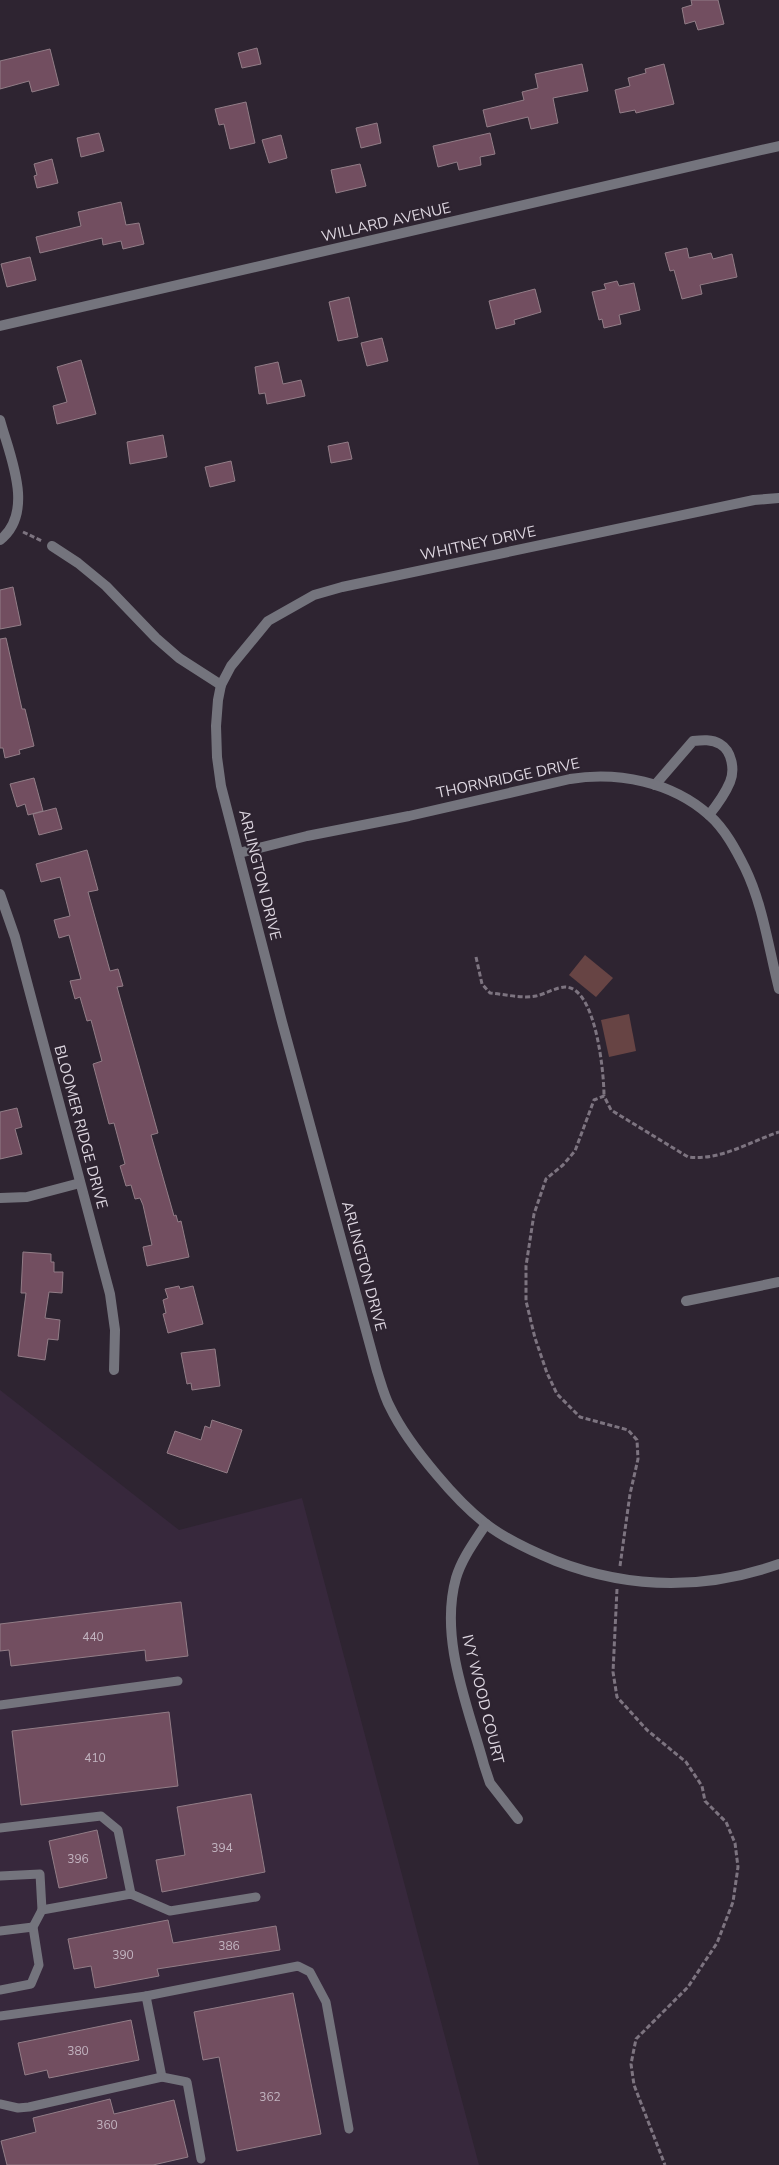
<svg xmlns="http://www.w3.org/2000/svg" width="779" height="2165" font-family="'Nunito Sans',sans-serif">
<rect width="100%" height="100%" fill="#2e2431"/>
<polygon fill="#37283c" points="0,1390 179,1530 302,1498 479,2165 0,2165"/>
<g fill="#674444">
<polygon points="585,955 613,978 596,997 569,975"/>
<polygon points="629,1014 636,1051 609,1057 601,1020"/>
</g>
<g fill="#724e60" stroke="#927d87">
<polygon points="691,0 718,0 724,24 698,30 695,21 685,24 682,8 692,5"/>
<polygon points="257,48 261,64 242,68 238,53"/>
<polygon points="50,49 59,85 32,92 29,81 0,89 0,61"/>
<polygon points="582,64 588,91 553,98 558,123 531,129 528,117 487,127 483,110 524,100 522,92 538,88 535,74"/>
<polygon points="664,64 674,104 636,113 635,110 620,113 615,90 630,86 628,78 646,73 645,69"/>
<polygon points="246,102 255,143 230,149 224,124 219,125 215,109"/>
<polygon points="377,123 381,143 361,148 356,128"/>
<polygon points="99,133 104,151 81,157 77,138"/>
<polygon points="490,133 495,154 480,157 481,165 459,170 457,162 438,167 433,146"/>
<polygon points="281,135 287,158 269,163 262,140"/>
<polygon points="52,159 58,183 37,188 34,176 37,175 34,164"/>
<polygon points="360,164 366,186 336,193 331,170"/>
<polygon points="121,202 126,225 139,223 144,244 123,249 121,241 103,245 102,238 40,253 36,237 81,226 78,212"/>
<polygon points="687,248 689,258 711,253 713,259 732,254 737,277 700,285 702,294 682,299 674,270 670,271 665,253"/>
<polygon points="30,257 36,280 7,287 1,264"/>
<polygon points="617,281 619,286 634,283 640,310 619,315 621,324 604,328 602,319 599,320 592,292 606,289 604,284"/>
<polygon points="535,289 541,312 514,320 515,324 496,329 489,301"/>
<polygon points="349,297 358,337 338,341 329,302"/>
<polygon points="382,338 388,361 367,366 361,343"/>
<polygon points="81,360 96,414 57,424 53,406 67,402 57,367"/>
<polygon points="278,362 283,384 301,380 305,396 267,404 265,393 259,394 255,367"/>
<polygon points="163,435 167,457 130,464 127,442"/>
<polygon points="348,442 352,459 331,463 328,446"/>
<polygon points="231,461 235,481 210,487 205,467"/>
<polygon points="13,587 21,625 0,629 0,590"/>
<polygon points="6,638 22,709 25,709 34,746 19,750 20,754 5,758 3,748 0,748 0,639"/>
<polygon points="34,778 43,811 28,815 25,804 17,807 10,784"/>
<polygon points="56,808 62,829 39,835 33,814"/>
<polygon points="87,850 98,890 88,892 110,971 118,969 123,986 117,987 158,1133 151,1135 174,1216 176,1215 178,1222 181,1221 189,1257 147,1266 143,1247 152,1245 143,1205 140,1198 135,1199 131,1185 126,1186 120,1166 125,1164 114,1123 109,1124 93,1064 102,1061 91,1020 87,1021 80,997 75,999 70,981 81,979 69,935 59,938 54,920 70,916 60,877 41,882 36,864"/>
<polygon points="17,1108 22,1127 15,1129 22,1154 0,1159 0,1112"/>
<polygon points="23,1252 51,1254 51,1262 54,1262 54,1272 63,1272 62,1293 49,1292 45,1318 60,1320 58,1340 48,1339 45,1360 18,1356 26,1293 21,1293"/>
<polygon points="179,1286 180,1289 193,1286 203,1324 168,1333 163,1314 166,1313 163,1300 168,1298 165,1289"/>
<polygon points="215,1349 220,1386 192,1390 191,1383 187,1384 181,1353"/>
<polygon points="212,1420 242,1430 227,1473 167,1453 175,1431 201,1440 205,1426 210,1428"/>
<polygon points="181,1602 188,1656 146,1661 145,1650 11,1666 9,1650 0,1651 0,1624"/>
<polygon points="169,1712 178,1786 21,1805 12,1731"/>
<polygon points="251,1794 265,1872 162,1892 156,1860 185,1855 177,1807"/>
<polygon points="97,1830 107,1878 59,1888 49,1841"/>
<polygon points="168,1920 173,1943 276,1926 280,1950 157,1969 159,1976 95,1988 91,1966 74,1969 68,1939"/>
<polygon points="293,1993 321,2134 237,2151 219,2057 203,2060 194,2012"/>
<polygon points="131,2020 139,2060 49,2078 47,2070 25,2075 18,2043"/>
<polygon points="110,2099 114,2114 174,2100 188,2157 153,2165 7,2165 1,2141 36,2132 33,2118"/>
</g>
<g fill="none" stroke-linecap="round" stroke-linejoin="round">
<g stroke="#7d7480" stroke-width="3" stroke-dasharray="5 2.5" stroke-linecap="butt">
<polyline points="23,532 42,541"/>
<path d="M476 957 482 984 490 993C504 994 522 999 536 996 545 994 557 987 565 987 596 987 604 1073 604 1096"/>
<path d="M620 1566 630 1494 638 1459 637 1440 628 1430 580 1417 557 1394 547 1373 535 1338 526 1301V1266L534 1214 546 1179 563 1165 575 1151 594 1100 604 1096 611 1110 688 1157C720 1161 749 1142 779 1132"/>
<polyline points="617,1589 613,1672 617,1697 647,1730 686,1762 702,1786 705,1801 726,1822 735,1843 738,1867 733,1902 717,1943 688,1987 636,2039 631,2064 634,2085 665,2165"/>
</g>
<g stroke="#74747d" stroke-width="9">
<polyline points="0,1705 178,1681"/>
<polyline points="0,1828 101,1816 118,1830 131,1894"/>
<polyline points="0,1876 40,1874 42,1910"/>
<polyline points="0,1931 33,1927"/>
<polyline points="0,1990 31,1984 39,1965 33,1927 42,1910 131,1894 170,1911 256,1897"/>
<polyline points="146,1996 298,1966 310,1972 326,2002 349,2129"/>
<polyline points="0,2016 146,1996 162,2077 29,2107 18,2108 0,2104"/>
<polyline points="162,2077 187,2082 201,2159"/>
</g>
<g stroke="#74747d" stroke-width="10">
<polyline points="0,326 779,146"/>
<path d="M0 420C9 454 36 512 0 540"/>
<path d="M779 498 754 500 342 587 314 595 268 621 231 666 221 685 218 700 216 726 217 757 221 786 282 1022 377 1371C381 1383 384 1396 390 1407 402 1432 420 1455 437 1475 452 1493 468 1510 486 1524 507 1540 531 1551 556 1561 629 1589 705 1590 779 1564"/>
<polyline points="52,546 78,563 106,586 156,638 179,658 221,685"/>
<path d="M655 785 693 741C702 740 712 739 720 744 732 751 735 770 730 782 725 794 717 805 709 815"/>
<path d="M239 853 307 836 409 816 570 779C618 771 672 782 709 815 725 829 736 850 745 868 763 905 769 950 779 989"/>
<polyline points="0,894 15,937 110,1294 115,1330 114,1370"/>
<polyline points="0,1198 27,1197 80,1183"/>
<polyline points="686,1301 779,1282"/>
<path d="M486 1524C475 1541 462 1558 456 1578 439 1639 468 1706 484 1765L490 1783 518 1819"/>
</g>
</g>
<g text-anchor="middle" stroke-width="4.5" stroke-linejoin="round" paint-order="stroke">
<g font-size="12" fill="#c2b4c0">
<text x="93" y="1641">440</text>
<text x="95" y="1762">410</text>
<text x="222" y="1852">394</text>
<text x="78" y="1863">396</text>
<text x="229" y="1950">386</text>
<text x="123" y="1959">390</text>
<text x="78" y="2055">380</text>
<text x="270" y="2101">362</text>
<text x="107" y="2129">360</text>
</g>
<g font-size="15" fill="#ddd6e0" stroke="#2e2431">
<text transform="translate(386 222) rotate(-13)" y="5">WILLARD AVENUE</text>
<text transform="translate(478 543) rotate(-12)" y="5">WHITNEY DRIVE</text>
<text transform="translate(508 778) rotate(-12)" y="5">THORNRIDGE DRIVE</text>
<text transform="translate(260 875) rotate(76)" y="5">ARLINGTON DRIVE</text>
<text transform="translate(81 1127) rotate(75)" y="5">BLOOMER RIDGE DRIVE</text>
<text transform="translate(364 1266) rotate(75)" y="5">ARLINGTON DRIVE</text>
<text transform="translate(483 1699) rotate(76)" y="5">IVY WOOD COURT</text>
</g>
</g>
</svg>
